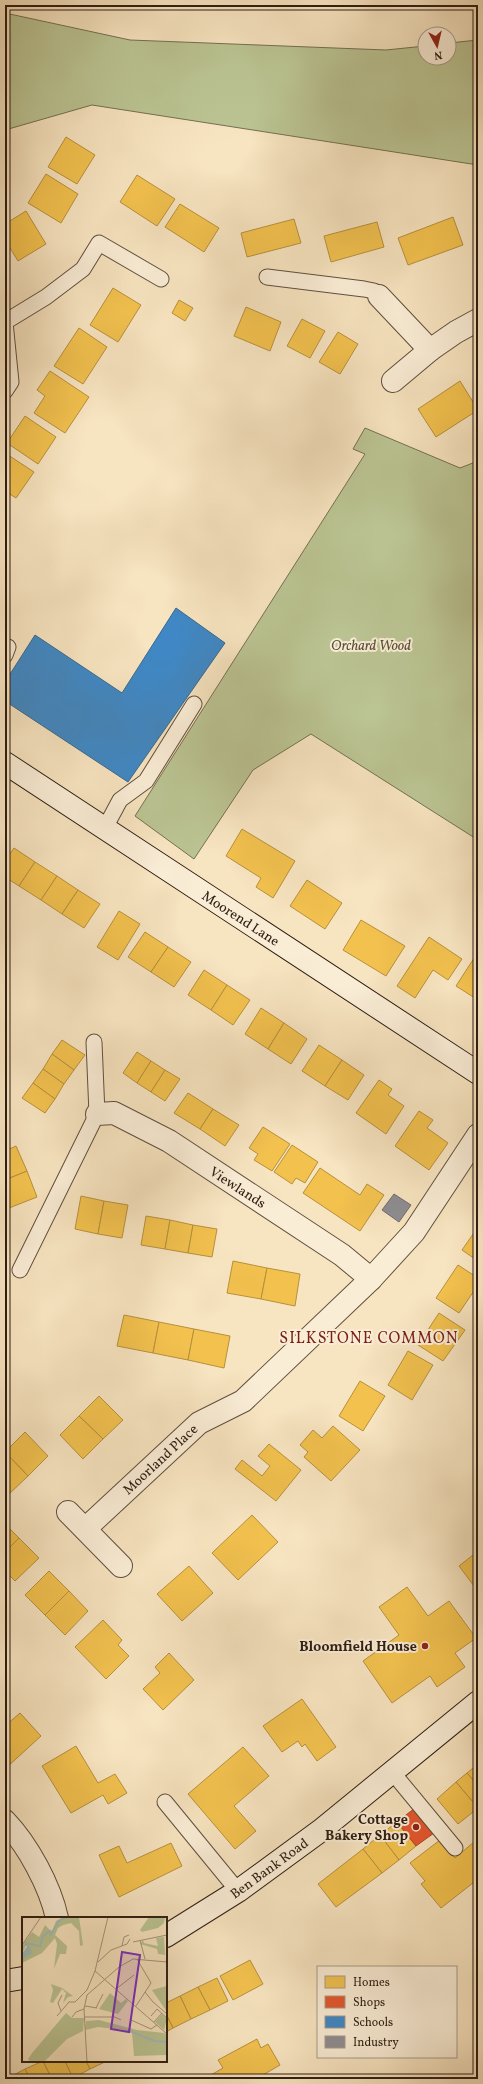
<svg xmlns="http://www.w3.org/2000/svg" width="483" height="2084" font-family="Vollkorn,serif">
<rect width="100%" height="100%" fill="#f7e4c0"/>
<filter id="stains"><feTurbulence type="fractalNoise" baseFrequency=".005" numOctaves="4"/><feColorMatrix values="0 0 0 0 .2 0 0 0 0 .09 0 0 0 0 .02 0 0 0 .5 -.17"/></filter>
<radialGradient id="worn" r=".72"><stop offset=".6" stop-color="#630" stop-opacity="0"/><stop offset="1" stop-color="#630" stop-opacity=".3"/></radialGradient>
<g fill="#bbc493" stroke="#747052">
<polygon points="5,13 130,40 386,50 425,46 425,58 449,58 449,43 478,40 478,165 92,105 5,130"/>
<polygon points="365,428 460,468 478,461 478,840 311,734 253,770 194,859 135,816 365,454 353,449"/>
</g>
<g fill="#f2c14e" stroke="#b7903c">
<polygon points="66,137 95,155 77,184 48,167"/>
<polygon points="46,174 78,194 61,223 28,203"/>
<polygon points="137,175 175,199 157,226 120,202"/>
<polygon points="180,204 219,228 204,252 165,227"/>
<polygon points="26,211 46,244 18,261 5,240 5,224"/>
<polygon points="453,217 463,245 408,265 398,238"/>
<polygon points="294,219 301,243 247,257 241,233"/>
<polygon points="377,222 384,247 331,262 324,236"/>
<polygon points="113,288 141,305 118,342 90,325"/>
<polygon points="179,300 193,308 185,321 172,313"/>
<polygon points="246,307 281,322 270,351 234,336"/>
<polygon points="302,319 325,331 310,358 287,346"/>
<polygon points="79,328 107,347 83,384 54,366"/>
<polygon points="338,332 358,344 340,374 319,362"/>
<polygon points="50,371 89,397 65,433 34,413 45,396 37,390"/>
<polygon points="460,381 478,410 436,437 418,409"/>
<polygon points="25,416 56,437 38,464 7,443"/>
<polygon points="5,453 34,472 16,498 5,491"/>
<polygon points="242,829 295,861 273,898 256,887 261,878 226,856"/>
<polygon points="14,848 35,862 19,886 5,877 5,861"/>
<polygon points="35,862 57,876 41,900 19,886"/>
<polygon points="57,876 78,890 62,914 41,900"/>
<polygon points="307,880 342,903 325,929 290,906"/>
<polygon points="78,890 100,904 84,928 62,914"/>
<polygon points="119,911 140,924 118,960 97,947"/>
<polygon points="361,920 405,946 386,976 343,950"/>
<polygon points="145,932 168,947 151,972 128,957"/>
<polygon points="429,937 462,959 448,980 433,970 415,998 397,986"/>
<polygon points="168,947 191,962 174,987 151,972"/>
<polygon points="478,952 478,1000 456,986"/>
<polygon points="204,970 227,985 211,1010 188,995"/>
<polygon points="227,985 250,1000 233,1025 211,1010"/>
<polygon points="261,1008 284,1023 268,1049 245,1034"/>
<polygon points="284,1023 307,1039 291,1064 268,1049"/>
<polygon points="62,1040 85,1055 74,1070 52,1054"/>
<polygon points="319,1045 342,1060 325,1086 302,1071"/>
<polygon points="137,1052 151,1061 137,1083 123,1073"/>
<polygon points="52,1054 74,1070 64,1084 43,1069"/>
<polygon points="342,1060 364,1075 348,1100 325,1086"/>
<polygon points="151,1061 165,1070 151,1092 137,1083"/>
<polygon points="43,1069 64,1084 55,1099 33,1083"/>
<polygon points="165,1070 180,1079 165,1101 151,1092"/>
<polygon points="379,1080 392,1089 388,1095 404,1106 386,1134 356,1113"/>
<polygon points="33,1083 55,1099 45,1113 22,1098"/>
<polygon points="188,1093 213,1109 200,1129 174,1113"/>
<polygon points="213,1109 239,1125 225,1146 200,1129"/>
<polygon points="419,1111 433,1120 427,1128 448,1143 429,1170 395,1146"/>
<polygon points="263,1127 290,1144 272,1171 254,1160 258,1154 249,1148"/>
<polygon points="292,1145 318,1162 305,1183 296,1178 292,1184 274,1172"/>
<polygon points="16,1146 27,1171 5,1180 5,1151"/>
<polygon points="320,1168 360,1195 367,1184 384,1195 360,1231 303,1193"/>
<polygon points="27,1171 37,1197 9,1208 5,1197 5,1180"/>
<polygon points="81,1196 104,1201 98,1234 75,1229"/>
<polygon points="104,1201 128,1205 122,1238 98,1234"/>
<polygon points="146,1216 170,1220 165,1249 141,1245"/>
<polygon points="170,1220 193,1225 188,1253 165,1249"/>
<polygon points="193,1225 217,1229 212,1257 188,1253"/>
<polygon points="478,1227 478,1261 462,1250"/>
<polygon points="233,1261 267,1268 261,1299 227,1293"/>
<polygon points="458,1265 478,1278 478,1285 459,1313 436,1298"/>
<polygon points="267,1268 300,1274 295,1306 261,1299"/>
<polygon points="439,1313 465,1330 443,1361 418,1345"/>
<polygon points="124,1315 159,1322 153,1353 117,1346"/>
<polygon points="159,1322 194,1329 188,1360 153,1353"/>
<polygon points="194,1329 230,1336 224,1368 188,1360"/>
<rect x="5" y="1333" width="2" height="27"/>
<polygon points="408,1351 433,1365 412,1400 388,1385"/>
<polygon points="360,1381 385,1396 363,1431 339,1416"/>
<polygon points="99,1396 123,1420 103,1439 79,1416"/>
<polygon points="79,1416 103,1439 83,1459 60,1435"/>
<polygon points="333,1426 360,1450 331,1481 304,1457 308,1452 300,1445 313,1430 322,1438"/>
<polygon points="25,1432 48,1456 28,1476 5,1452"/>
<polygon points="269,1444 301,1470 276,1501 235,1469 242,1460 262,1476 270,1466 258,1456"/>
<polygon points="5,1452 28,1476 8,1495 5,1492"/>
<polygon points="252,1515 278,1542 238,1580 212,1553"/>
<polygon points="5,1524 19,1538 5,1552"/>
<polygon points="19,1538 39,1558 15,1581 5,1571 5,1552"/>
<polygon points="478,1551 478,1583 474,1586 459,1566"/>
<polygon points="189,1566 213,1593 182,1621 157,1594"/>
<polygon points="49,1571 69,1591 45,1615 25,1595"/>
<polygon points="407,1587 428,1616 449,1601 476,1638 455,1653 465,1667 437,1687 430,1676 392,1703 363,1661 399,1635 379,1607"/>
<polygon points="69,1591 88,1611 65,1635 45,1615"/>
<polygon points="103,1620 122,1640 118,1645 129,1656 106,1679 75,1647"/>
<polygon points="169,1653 194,1680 163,1710 143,1689 160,1673 155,1667"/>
<polygon points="302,1699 336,1747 317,1761 305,1744 302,1747 298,1741 282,1752 263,1726"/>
<polygon points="20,1713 41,1736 6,1768 5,1726"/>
<polygon points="76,1746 98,1783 115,1774 127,1793 108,1804 103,1795 71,1813 42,1766"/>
<polygon points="243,1747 269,1776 234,1806 256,1831 235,1849 188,1794"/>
<polygon points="478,1764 478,1786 467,1773"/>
<polygon points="467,1773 478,1786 478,1808 456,1782"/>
<polygon points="456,1782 478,1808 458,1824 437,1799"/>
<polygon points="397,1822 416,1846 399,1860 380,1835"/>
<polygon points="380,1835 399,1860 382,1873 363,1849"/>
<polygon points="440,1840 455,1858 474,1842 478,1846 478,1879 441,1908 421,1884 425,1881 410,1863"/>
<polygon points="171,1843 182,1866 119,1897 99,1855 119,1846 127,1863"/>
<polygon points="363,1849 382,1873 336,1907 318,1884"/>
<polygon points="250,1960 263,1984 233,2000 220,1976"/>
<polygon points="217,1978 228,2001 210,2010 198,1987"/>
<polygon points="198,1987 210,2010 191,2019 180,1996"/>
<polygon points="180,1996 191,2019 173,2028 166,2014 166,2003"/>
<polygon points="166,2014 173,2028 166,2032"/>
<polygon points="257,2039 261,2048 268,2044 280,2065 256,2079 204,2079 223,2068 218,2060"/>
<polygon points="43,2061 52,2079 30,2079 25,2069"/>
<polygon points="43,2061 65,2061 73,2078 52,2079"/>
<polygon points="65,2061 86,2061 90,2069 73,2078"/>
<polygon points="86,2061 107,2061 90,2069"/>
<polygon points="25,2069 30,2079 8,2079 8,2078"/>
</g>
<polygon fill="#e4572e" stroke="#ad4626" points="415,1808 434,1833 416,1846 397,1822"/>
<polygon fill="#3f88c5" stroke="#3a688f" points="176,608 225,643 128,782 5,701 5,682 35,635 122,693"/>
<polygon fill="#8d8d92" stroke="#706b6c" points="394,1194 411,1205 399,1222 382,1210"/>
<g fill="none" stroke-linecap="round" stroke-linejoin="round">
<defs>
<g id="lane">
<polyline points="267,277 364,289 374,291 379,296"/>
<polyline points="5,391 11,382 5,322 46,297 83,269 99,243 161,279"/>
<polyline points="5,655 8,647"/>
<polyline points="105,828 120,800 146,781 194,704"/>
<polyline points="20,1270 97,1114 94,1042"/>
<polyline points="393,1773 455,1848"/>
<polyline points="165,1802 238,1891"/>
</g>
<g id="street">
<polyline points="379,296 430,350 456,332 478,320"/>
<polyline points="393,381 430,350"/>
<polyline points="97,1114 114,1113 169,1141 342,1255 371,1279"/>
<polyline points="68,1512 121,1566"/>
<polyline points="85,1529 199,1423 243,1401 371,1279 414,1232 478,1135"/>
<path d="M5 1821C28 1845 50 1886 57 1918"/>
</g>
<g id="secondary">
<polyline points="5,763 478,1073"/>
<polyline points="166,1936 238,1891 320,1831 478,1702"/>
<polyline points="5,1981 23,1978"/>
</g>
</defs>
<use href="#lane" stroke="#604f3e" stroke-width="17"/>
<use href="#street" stroke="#604f3e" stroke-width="24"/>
<use href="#secondary" stroke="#2e1d12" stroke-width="24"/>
<use href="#lane" stroke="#faedd6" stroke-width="15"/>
<use href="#street" stroke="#faedd6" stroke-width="22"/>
<use href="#secondary" stroke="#faedd6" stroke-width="22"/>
</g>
<g fill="#8f2418" stroke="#faedd6" stroke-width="1.5">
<circle cx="425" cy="1646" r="4"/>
<circle cx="416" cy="1827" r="4"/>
</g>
<g text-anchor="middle" stroke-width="4" stroke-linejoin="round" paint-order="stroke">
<g font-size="14" font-style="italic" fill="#584f39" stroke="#faedd6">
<text x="371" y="650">Orchard Wood</text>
</g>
<g font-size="14" fill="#2e1d12" stroke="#faedd6">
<text transform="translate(241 918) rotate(33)" y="5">Moorend Lane</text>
<text transform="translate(238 1187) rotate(33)" y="5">Viewlands</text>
<text transform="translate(160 1459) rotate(-43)" y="5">Moorland Place</text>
<text transform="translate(269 1868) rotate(-36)" y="5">Ben Bank Road</text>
</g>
<g font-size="14" font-weight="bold" fill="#2e1d12" stroke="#faedd6" text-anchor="end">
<text x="417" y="1651">Bloomfield House</text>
<text x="408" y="1824">Cottage<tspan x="408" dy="16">Bakery Shop</tspan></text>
</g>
<g font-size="16" letter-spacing="1" fill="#7a1f14" stroke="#faedd6">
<text x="369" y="1343">SILKSTONE COMMON</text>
</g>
</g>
<g transform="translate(22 1917)">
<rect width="145" height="145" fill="#f7e4c0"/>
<path d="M41 0H57L61 28 58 29 57 14 49 6 41 8 36 11 33 18 45 29 44 37H38L32 52 35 27 33 21 20 36 0 46V43L10 35 4 28 0 37 1 27 10 15 17 20 23 8 30 15 34 4ZM127 0H143L142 6 136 11 120 15 118 13ZM142 20 143 38 136 37 135 32 118 27 121 23 122 26 136 29 134 21ZM29 67 40 71 51 79 46 80 41 86 44 76 40 72 31 86 28 85 31 73ZM145 69V95L130 73ZM88 76 99 86 104 82 106 84 96 97 77 92ZM44 96 50 101H62L61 114 45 122 22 145H8L6 142 11 135ZM140 97 145 102 142 113 133 105ZM77 103 115 113 142 116 145 118V138L112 139 110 116 102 113 76 110 63 113 64 104Z" fill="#bbc493"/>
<path d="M6 28 11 36 0 43V37Z" fill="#9fbdba"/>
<path fill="none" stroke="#9fbdba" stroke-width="2" d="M4 29V26L18 29 21 19 28 14 29 17 36 5 44 0M108 114 132 124 145 125"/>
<path fill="none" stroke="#a7947a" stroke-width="1" d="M118 23 123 42M111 25 145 18M0 28 19 0M100 29 102 20 107 18M76 45 89 33 105 27 108 22M73 54 145 117M94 72 112 58M123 75 131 85M131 85 145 97M63 89 75 91M114 89 129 66 115 42M74 91 81 77M39 94 36 86 40 78M35 99 47 85H53L65 73 73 54 86 0M129 99 135 92 145 101M50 100 54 95 62 92M62 100H93L99 103M109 103 129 112 135 108M132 105 140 96M65 145 62 92 65 78 97 50 111 42 145 45"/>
<path fill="#7b2cbf" fill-opacity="0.15" stroke="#7b2cbf" stroke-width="2" d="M100 35 118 38 107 115 89 112Z"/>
<rect width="145" height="145" fill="none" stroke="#2e1d12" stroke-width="2"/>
</g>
<rect width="483" height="2084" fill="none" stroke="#f7e4c0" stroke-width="20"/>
<rect x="6" y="6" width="471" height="2072" fill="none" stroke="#2e1d12" stroke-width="2"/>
<rect x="10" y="10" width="463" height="2064" fill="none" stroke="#2e1d12"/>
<rect x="317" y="1966" width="140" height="92" fill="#faedd6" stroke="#a89a88"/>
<rect x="325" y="1976" width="20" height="12" fill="#f2c14e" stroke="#a89a88"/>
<text x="353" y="1986" font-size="12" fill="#2e1d12">Homes</text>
<rect x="325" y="1996" width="20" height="12" fill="#e4572e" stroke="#a89a88"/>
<text x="353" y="2006" font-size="12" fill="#2e1d12">Shops</text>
<rect x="325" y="2016" width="20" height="12" fill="#3f88c5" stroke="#a89a88"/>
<text x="353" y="2026" font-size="12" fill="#2e1d12">Schools</text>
<rect x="325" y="2036" width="20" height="12" fill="#8d8d92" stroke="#a89a88"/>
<text x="353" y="2046" font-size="12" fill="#2e1d12">Industry</text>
<g transform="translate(437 46) rotate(172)"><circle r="19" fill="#faedd6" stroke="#a89a88"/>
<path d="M0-3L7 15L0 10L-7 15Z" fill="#8f2418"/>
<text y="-6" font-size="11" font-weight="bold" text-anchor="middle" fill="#2e1d12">N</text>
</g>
<rect width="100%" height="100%" filter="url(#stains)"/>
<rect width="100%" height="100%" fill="url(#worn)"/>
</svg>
